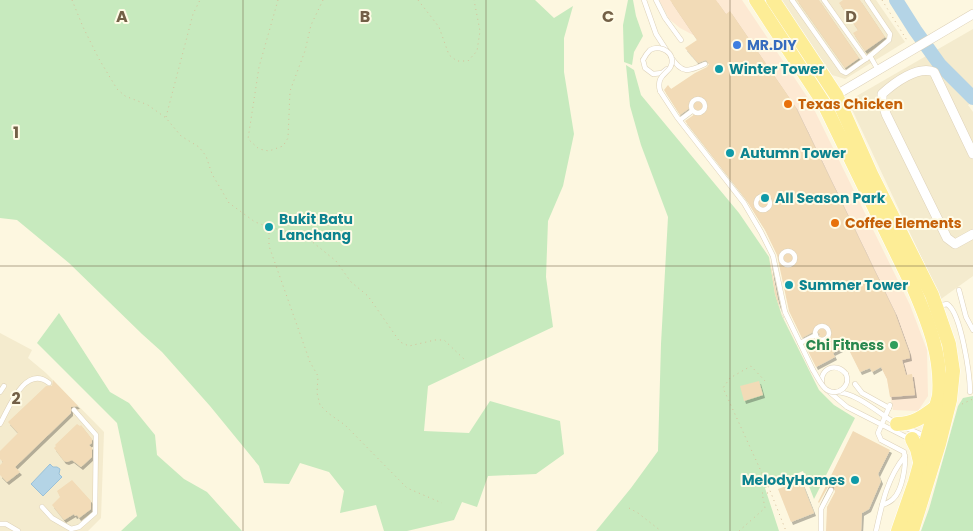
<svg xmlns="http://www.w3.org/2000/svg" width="973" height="531" font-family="Poppins,sans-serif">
<defs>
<filter id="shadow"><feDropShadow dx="2" dy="3" stdDeviation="0" flood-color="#0004"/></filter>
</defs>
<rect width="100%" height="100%" fill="#fdf7e0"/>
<g fill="#f4ebce">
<polygon points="781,0 876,0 905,42 845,79 832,75"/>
<polygon points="973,29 973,102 968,105 973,112 973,276 941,299 848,101"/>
<polygon points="0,333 32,350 28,358 46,373 104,432 101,518 88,531 0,531"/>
</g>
<polygon fill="#fde9d3" points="659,0 742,0 810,101 910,305 927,350 928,396 918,411 893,410 887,379 792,185 695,36 680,28 669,19"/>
<g fill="#c7eabe">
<polygon points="0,0 535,0 554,18 573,6 564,38 564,72 574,134 563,186 548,221 546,277 553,327 428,386 424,431 469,433 490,401 560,421 564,454 536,474 488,476 477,507 462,502 454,520 407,531 384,531 376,505 340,513 344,491 329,472 300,463 289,484 264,483 259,466 210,406 162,352 142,334 69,263 17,220 0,218"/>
<polygon points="628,0 633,0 636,16 643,36 634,52 632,65 624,62 623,25"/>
<polygon points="626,65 634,70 641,95 739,213 769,257 775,294 782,316 819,390 834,405 855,418 814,499 803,471 765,488 779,531 596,531 631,488 658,451 661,344 668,217 641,145 630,106"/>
<polygon points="59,313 110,392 129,403 155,435 157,455 184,479 207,492 242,531 121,531 137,516 117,423 37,343"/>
<polygon points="973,396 973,531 921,531 929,509 958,406 963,398"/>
</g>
<polygon fill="#b4d4e6" stroke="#9ac1d8" points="50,464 53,467 57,467 60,469 59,474 62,477 43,496 31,484"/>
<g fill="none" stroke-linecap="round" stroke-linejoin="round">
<polyline stroke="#b4d4e6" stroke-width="14" points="896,0 915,30 940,65 973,98"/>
</g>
<g fill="#f2dbb7" filter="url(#shadow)">
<polygon points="670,0 716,0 726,14 730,11 795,106 895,313 909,352 910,358 902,360 906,375 912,374 915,395 890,397 887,379 881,367 872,372 870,368 860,372 847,346 833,353 835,357 816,367 805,345 818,338 820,334 815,331 802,338 789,311 777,255 765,230 747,201 685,121 695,114 695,109 691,107 680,115 664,90 668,85 671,89 695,73 707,67 709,64 706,60 698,63 685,48 697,40"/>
<polygon points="797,0 819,0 859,58 845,68"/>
<polygon points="843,0 860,0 885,37 865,51 853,33 858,30 839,3"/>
<polygon points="754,228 769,257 781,314 809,372 782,316 775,294 769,257"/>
<polygon points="53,380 78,406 71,407 71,413 15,467 20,472 7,482 0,475 0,465 3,462 0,459 0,451 18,433 8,422 46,386 52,386"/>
<polygon points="759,381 763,395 744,401 740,386"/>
<polygon points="77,424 80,426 81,425 92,439 92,443 89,445 92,448 92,457 81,467 72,460 67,462 64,461 54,448 56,446 55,445"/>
<polygon points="853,431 890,450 878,474 881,481 869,509 862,513 861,531 826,531 827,507 835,492 834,487 828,487 819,503 818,502"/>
<polygon points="72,480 91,501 91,509 79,518 77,515 75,516 74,514 64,520 52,505 60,497 57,491"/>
<polygon points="801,480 814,513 791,522 778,489"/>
</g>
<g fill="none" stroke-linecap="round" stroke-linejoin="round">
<defs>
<g id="lane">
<polyline points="644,0 656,34 667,51"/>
<polyline points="656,0 665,18 681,40"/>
<polyline points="792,0 842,71 846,73 870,56 889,40 890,34 867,0"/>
<polyline points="824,0 866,59"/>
<polyline points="870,56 878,70"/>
<path d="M671 57C682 74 688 72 705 64"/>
<polyline points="643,60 645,68 653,74 662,73 667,69"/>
<polyline points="660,91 677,117 744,203 761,232 773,256 785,312 813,370"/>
<circle cx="698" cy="106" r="7"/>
<polyline points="680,120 692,111"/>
<circle cx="763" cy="203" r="7"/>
<circle cx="788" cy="258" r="7"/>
<polyline points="959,290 966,317 973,330"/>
<path d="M938 306 947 304C961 312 970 375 970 392"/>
<circle cx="822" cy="333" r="7"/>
<polyline points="800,343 816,335"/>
<path d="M822 384C819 369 836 361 846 374"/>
<polyline points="855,384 862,393 889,408"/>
<polyline points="827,390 847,407 910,439"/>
<polyline points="0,392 4,386"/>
<path d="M836 392C855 392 879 413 895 423"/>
<path d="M0 424C9 408 25 364 49 383"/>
<polyline points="904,427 925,436"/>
<path d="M882 505C885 504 890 502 893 499 902 491 907 464 904 452L881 440 878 433 890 405"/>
<polyline points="42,507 52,518 71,529 79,527 95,513 96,435 74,410"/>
<polyline points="0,524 6,524 18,531"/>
<polyline points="821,531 821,509 831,490"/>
<path d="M876 531C882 504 887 478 905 456"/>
</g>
<g id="street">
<polyline points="836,95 973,14"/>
<path d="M973 154 934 72C918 65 894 83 882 94V101L886 114 947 238 955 244 973 234"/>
</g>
<g id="primary">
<path d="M756 0 823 102 914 289C929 324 942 357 939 396L915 482 898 531"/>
<polyline points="773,0 836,95 872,176 932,295 949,344 953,371 950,400 939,444 912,531"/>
<path d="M897 424C913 424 923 417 936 407"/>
<polyline points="912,439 917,449 920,462"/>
</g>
</defs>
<use href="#lane" stroke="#ded2b9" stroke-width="5.5"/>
<use href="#street" stroke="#ded2b9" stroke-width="10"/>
<use href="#primary" stroke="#fff" stroke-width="15"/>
<g stroke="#d7bf9b" stroke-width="1" stroke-dasharray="1 4" stroke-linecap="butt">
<polyline points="72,0 83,27 99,59 117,89 125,96 148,105 166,118 181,136 199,147 206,156 212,174 229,203 255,222 269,227 300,235 310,240 336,261 351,282 368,296 400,342 409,346 435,340 444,340 464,359"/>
<polyline points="278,0 259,67 248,139 259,149 269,151 283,146 288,138 290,91 305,51 311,25 323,0"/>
<polyline points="418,0 439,27 449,55 457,61 468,61 477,51 480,31 474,0"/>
<polyline points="882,0 908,42"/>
<polyline points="166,117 193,14 200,0"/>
<polyline points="269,228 269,246 310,362 318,376 317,393 320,405 328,413 345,425 407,488 442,503"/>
<polyline points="765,381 751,366 730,378 723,388 771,493 786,531"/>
<polyline points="962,404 973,399"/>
<polyline points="629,508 638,513 661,531"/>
<polyline points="739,531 765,508 762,493 770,493"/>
</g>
<use href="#lane" stroke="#fff" stroke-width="4.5"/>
<use href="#street" stroke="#fff" stroke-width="9"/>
<use href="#primary" stroke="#fded96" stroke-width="14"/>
<defs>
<g id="lane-bridge">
<path d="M643 60C645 56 647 53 650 50 658 45 671 50 672 60 673 74 655 72 660 91"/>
<path d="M813 370C817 376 821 386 827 390 839 397 851 385 846 374"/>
</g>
</defs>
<use href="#lane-bridge" stroke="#ded2b9" stroke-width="5.5" stroke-linecap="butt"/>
<use href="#lane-bridge" stroke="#fff" stroke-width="4.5"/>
</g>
<path fill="none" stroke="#736047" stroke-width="1" stroke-opacity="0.55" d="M243 0V531M486 0V531M730 0V531M0 266H973"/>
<circle fill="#3f7fe0" stroke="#fffbe6" stroke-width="2" cx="737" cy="45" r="5"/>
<g fill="#0f9aa8" stroke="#fffbe6" stroke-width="2">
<circle cx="719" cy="69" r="5"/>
<circle cx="730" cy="153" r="5"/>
<circle cx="765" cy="198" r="5"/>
<circle cx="269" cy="227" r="5"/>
<circle cx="789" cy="285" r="5"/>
<circle cx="855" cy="480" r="5"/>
</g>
<g fill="#e8710a" stroke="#fffbe6" stroke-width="2">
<circle cx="788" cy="104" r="5"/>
<circle cx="835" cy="223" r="5"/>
</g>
<circle fill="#2e9e5b" stroke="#fffbe6" stroke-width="2" cx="894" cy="345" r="5"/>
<g text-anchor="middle" stroke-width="4" stroke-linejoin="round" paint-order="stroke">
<g font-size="14" font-weight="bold" fill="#366cbe" stroke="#fffbe6" text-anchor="start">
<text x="747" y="50">MR.DIY</text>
</g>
<g font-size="14" font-weight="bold" fill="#0d838f" stroke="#fffbe6" text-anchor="start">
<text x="729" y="74">Winter Tower</text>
<text x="740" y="158">Autumn Tower</text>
<text x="775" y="203">All Season Park</text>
<text x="279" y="224">Bukit Batu<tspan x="279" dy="16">Lanchang</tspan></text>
<text x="799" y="290">Summer Tower</text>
<text x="845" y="485" text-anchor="end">MelodyHomes</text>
</g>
<g font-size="14" font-weight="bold" fill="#c56008" stroke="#fffbe6" text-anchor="start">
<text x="798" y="109">Texas Chicken</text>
<text x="845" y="228">Coffee Elements</text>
</g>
<g font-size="14" font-weight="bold" fill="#27864d" stroke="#fffbe6" text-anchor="end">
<text x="884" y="350">Chi Fitness</text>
</g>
</g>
<g font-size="16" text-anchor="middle" font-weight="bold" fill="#736047" stroke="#fffbe6" stroke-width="4" stroke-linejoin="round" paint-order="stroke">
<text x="122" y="22">A</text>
<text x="365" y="22">B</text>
<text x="608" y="22">C</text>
<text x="851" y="22">D</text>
<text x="16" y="138">1</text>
<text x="16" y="404">2</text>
</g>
</svg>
